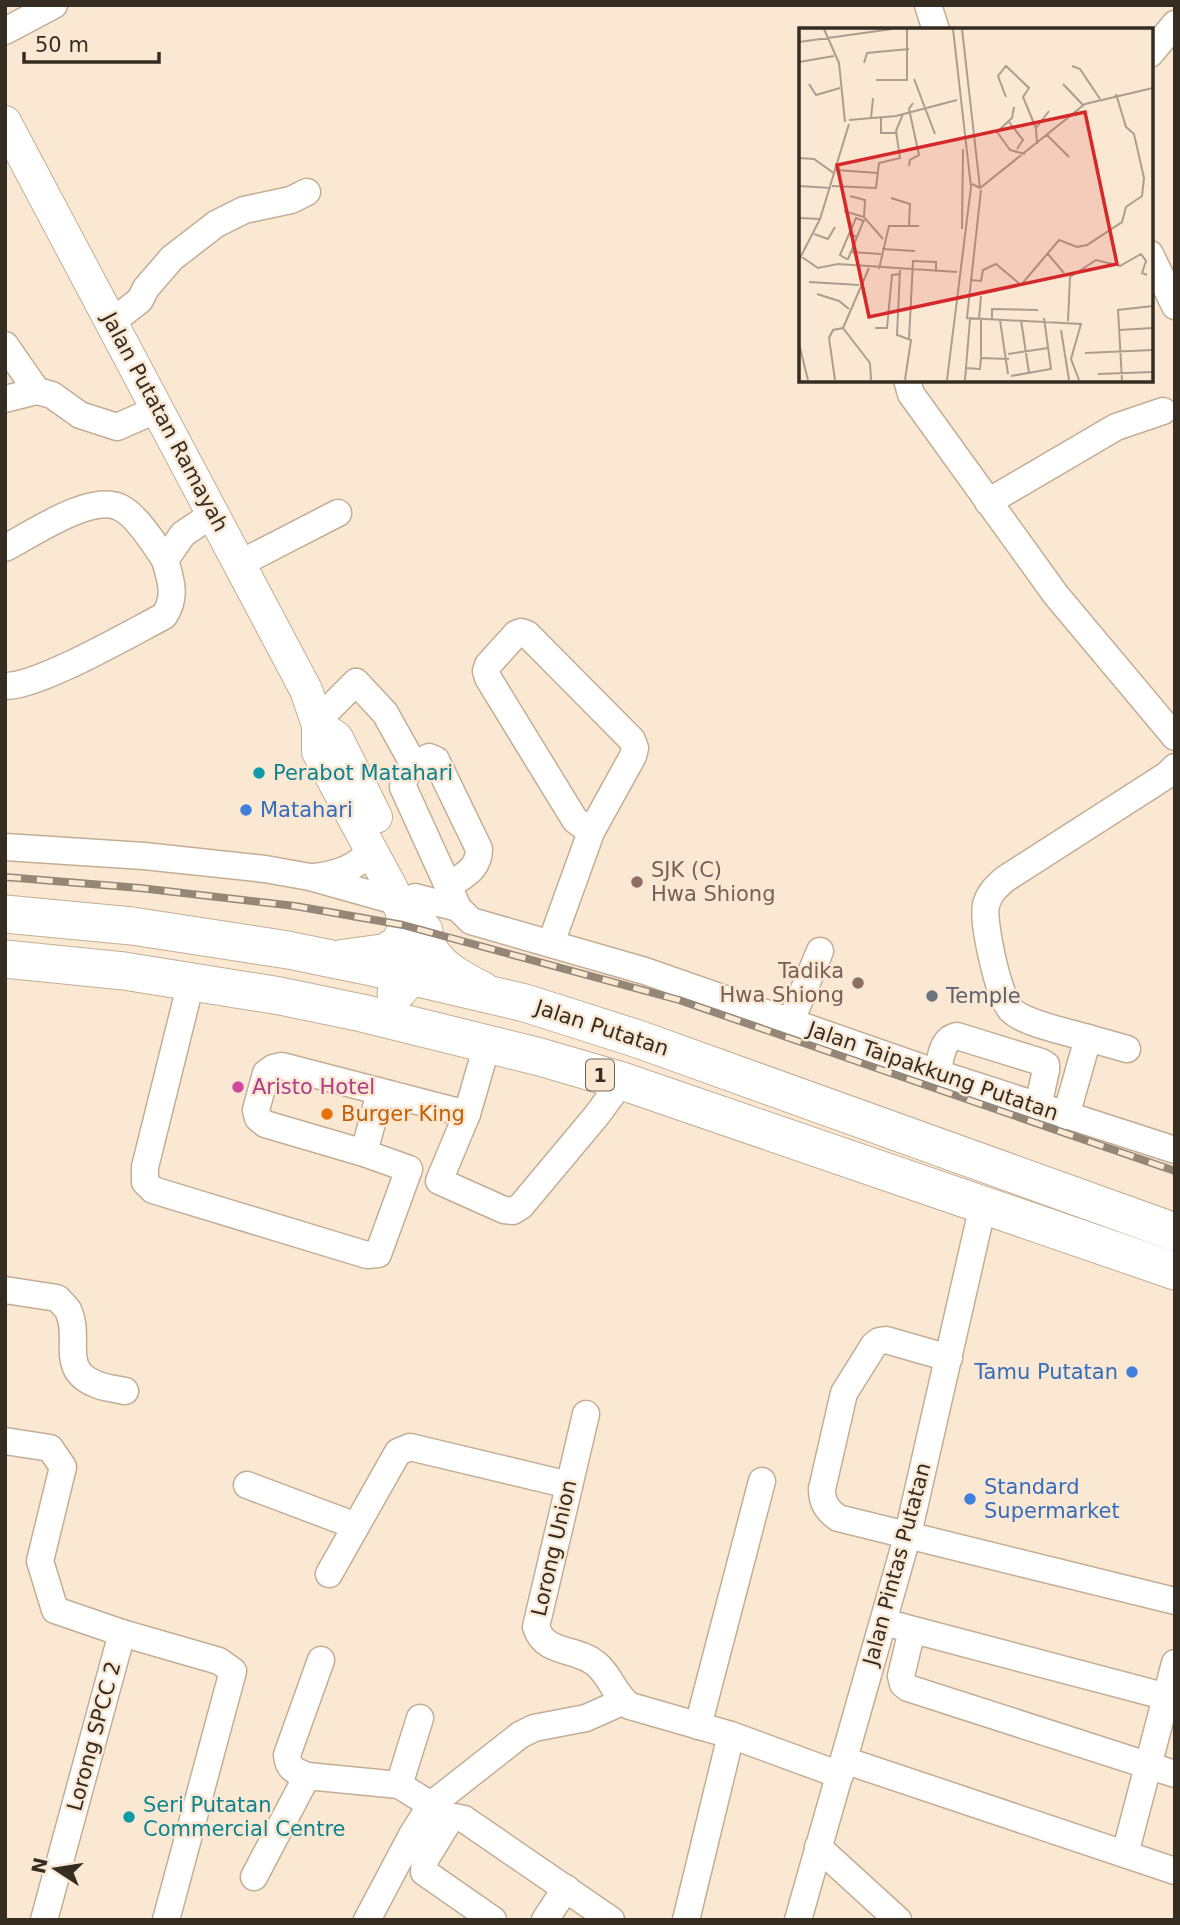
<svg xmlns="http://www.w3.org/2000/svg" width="1180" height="1925" font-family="'DejaVu Sans',sans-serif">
<rect width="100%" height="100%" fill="#fbe8d3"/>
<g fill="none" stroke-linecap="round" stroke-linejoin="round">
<defs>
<g id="minor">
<polyline points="928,5 936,30"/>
<polyline points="5,31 54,5"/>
<polyline points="1150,54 1175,24"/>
<polyline points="1150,254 1175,306"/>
<polyline points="112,322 140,300 146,288 172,258 216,224 244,210 291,200 307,192"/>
<polyline points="5,345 37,391"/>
<polyline points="907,380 911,394 1056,595 1175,737"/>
<polyline points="5,399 37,391 52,395 80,415 117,427 158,409"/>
<polyline points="988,502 1116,427 1163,411"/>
<path d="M5 548C32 534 90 494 119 507 135 513 156 546 165 560"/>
<polyline points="239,564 338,513"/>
<polyline points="356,682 385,713 414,765"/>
<path d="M5 686C38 687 131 633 164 616 177 597 171 581 165 560L183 534 213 514"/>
<polyline points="318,725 328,710 356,682"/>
<polyline points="5,847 144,856 265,869 310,877 399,902"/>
<path d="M315 877C339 874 355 868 371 851"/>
<path d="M450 885C464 875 479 869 479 849L436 760 429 757C416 764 404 770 403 787L458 908"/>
<polyline points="415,897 458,908 471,921 645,971 937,1073 1175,1150"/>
<polyline points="551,943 591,832 633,756 635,748 632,740 527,634 521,632 516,634 488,665 486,671 488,678 575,820 591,832"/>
<polyline points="191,982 145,1167 145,1182 153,1190 367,1255 378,1254 409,1169 364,1153 265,1124 258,1118 256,1110 266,1073 273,1068 282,1066 467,1114"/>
<polyline points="790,1023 820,951"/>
<polyline points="1088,1038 1127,1049"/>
<polyline points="487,1045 467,1114 439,1181 504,1210 513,1211 521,1206 597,1115 622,1081"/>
<path d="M937 1073C941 1059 941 1039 957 1036L1041 1062 1046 1065V1070L1038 1106"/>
<path d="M1066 1116 1088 1038C1068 1032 1025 1024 1011 1010 999 999 982 921 986 905 989 893 996 887 1005 879L1167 775 1175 767"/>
<polyline points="364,1153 380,1092"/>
<path d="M5 1290 57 1298C60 1301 65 1306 68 1310 82 1339 57 1370 98 1385 106 1388 116 1389 125 1391"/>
<path d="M949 1358 886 1340 879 1341 874 1345 844 1393 822 1489C822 1503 827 1510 838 1518L1175 1601"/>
<path d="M586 1414 536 1627C545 1655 575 1647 595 1663 610 1674 614 1695 630 1706L731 1735 840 1775"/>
<polyline points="5,1441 50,1448 63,1467 40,1561 55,1610 122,1633 219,1661 233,1671 166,1920"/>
<polyline points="247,1485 356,1526"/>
<polyline points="329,1574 398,1452 410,1447 569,1485"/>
<polyline points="895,1625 1175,1699"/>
<polyline points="912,1630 901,1676 903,1684 908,1688 1175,1774"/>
<polyline points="698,1726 762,1481"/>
<polyline points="844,1760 1175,1871"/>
<path d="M307 1776C295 1771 288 1769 287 1755L321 1660"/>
<polyline points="399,1785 420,1718"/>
<polyline points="818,1847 898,1920"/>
<polyline points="1125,1854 1175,1663"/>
<polyline points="254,1877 307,1776 399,1785 431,1805"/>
<polyline points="44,1920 122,1633"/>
<polyline points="367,1920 412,1835 431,1805 520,1735 534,1728 586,1718 624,1701"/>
<polyline points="493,1920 424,1872 425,1860 450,1819 454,1817 464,1819 611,1920"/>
<polyline points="545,1920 566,1888"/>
<polyline points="686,1920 731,1735"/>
<polyline points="798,1920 908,1534 983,1205"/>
</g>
<g id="major">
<polyline points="5,122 306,690 318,725 318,752 391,887 402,912 403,925 403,931 397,942 385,950 341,956"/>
<polyline points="318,725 337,738 376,817"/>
<path d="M420 918C430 960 447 969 483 988"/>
</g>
<g id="highway">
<polyline points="5,914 132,926 288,950 376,968 525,1003 638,1039 1175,1232"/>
<polyline points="5,959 124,971 280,996 362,1013 540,1057 622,1081 1175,1271"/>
<path d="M396 993C414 974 421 956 424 931"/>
</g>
</defs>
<use href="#minor" stroke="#c4ad94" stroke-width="29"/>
<use href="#major" stroke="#c4ad94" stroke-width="34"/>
<use href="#highway" stroke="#c4ad94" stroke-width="39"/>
<use href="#minor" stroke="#fff" stroke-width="26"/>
<use href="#major" stroke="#fff" stroke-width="32"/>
<use href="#highway" stroke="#fff" stroke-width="37"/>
<defs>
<polyline id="rail" points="5,877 140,888 295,906 403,925 679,1000 1175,1171"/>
</defs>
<use href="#rail" stroke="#948777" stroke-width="8"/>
<use href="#rail" stroke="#fbe8d3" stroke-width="5" stroke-dasharray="16" stroke-linecap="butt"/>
</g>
<g fill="#0f9aa8" stroke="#fbe8d3" stroke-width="2.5">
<circle cx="259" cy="773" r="7"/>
<circle cx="129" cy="1817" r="7"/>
</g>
<g fill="#3f7fe0" stroke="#fbe8d3" stroke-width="2.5">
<circle cx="246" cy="810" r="7"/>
<circle cx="1132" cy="1372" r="7"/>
<circle cx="970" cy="1499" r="7"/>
</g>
<g fill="#8d6e63" stroke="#fbe8d3" stroke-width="2.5">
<circle cx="637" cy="882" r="7"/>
<circle cx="858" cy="983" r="7"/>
</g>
<circle fill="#6b7280" stroke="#fbe8d3" stroke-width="2.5" cx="932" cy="996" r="7"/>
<circle fill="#d1479c" stroke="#fbe8d3" stroke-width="2.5" cx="238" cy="1087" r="7"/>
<circle fill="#e8710a" stroke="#fbe8d3" stroke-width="2.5" cx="327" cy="1114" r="7"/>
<g text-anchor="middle" stroke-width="5" stroke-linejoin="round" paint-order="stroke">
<rect fill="#fbe8d3" stroke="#706457" stroke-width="2" x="586" y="1059.5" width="28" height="31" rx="5"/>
<g font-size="19" font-weight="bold" fill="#352c22">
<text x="600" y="1082">1</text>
</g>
<g font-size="21" fill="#352c22" stroke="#fbe8d3">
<text transform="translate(165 422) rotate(62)" y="7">Jalan Putatan Ramayah</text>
<text transform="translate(602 1028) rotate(18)" y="7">Jalan Putatan</text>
<text transform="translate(933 1071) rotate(19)" y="7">Jalan Taipakkung Putatan</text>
<text transform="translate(554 1548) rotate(-77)" y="7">Lorong Union</text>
<text transform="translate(897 1564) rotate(-75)" y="7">Jalan Pintas Putatan</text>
<text transform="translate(94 1736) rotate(-75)" y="7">Lorong SPCC 2</text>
</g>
<g font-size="21" fill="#0d838f" stroke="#fbe8d3" text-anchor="start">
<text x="273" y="780">Perabot Matahari</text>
<text x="143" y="1812">Seri Putatan<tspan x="143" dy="24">Commercial Centre</tspan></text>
</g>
<g font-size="21" fill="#366cbe" stroke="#fbe8d3" text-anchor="start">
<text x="260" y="817">Matahari</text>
<text x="1118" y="1379" text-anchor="end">Tamu Putatan</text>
<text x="984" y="1494">Standard<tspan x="984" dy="24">Supermarket</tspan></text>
</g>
<g font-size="21" fill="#785e54" stroke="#fbe8d3" text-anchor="start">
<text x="651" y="877">SJK (C)<tspan x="651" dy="24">Hwa Shiong</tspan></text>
<text x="844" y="978" text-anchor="end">Tadika<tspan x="844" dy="24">Hwa Shiong</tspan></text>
</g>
<g font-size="21" fill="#5b616d" stroke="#fbe8d3" text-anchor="start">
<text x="946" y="1003">Temple</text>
</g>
<g font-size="21" fill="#b23c85" stroke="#fbe8d3" text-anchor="start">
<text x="252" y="1094">Aristo Hotel</text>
</g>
<g font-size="21" fill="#c56008" stroke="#fbe8d3" text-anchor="start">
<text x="341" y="1121">Burger King</text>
</g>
</g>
<g transform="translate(799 28)">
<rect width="354" height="354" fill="#fbe8d3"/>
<path fill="none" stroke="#ac9d8c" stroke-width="2" d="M25 1 40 35 46 94M163 1 181 160M0 14 93 1M0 34 35 28M65 35 68 25 110 21M273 38 281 41 301 71M115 51 136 106M77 52H108V1M10 56 17 67 41 60M264 56 284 77M207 69 199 48 207 38 230 60 224 69 237 100 238 116M215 79 213 90 198 104 211 122 226 126M82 90V105H97M72 91 74 70M50 92 97 88 158 72M210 94 224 112 218 121M237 100 250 83M248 107 270 129M0 130 15 131 36 146M110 138 111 132 120 127 110 81 114 75M37 142 79 145M173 156 181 160 286 76 354 60M0 158 32 160M33 158 77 160 80 135 101 130 97 103 104 86M182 162 168 290 282 296 272 331 280 352M51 168 66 172 65 189M92 170 111 176 110 198M45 183 65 189 84 211M0 190 21 191M163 201 164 121M15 206 29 211 36 199M50 206 41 227 48 231H49L54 219 64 194 65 193 57 190 50 206 58 209M83 221 116 223M52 224 82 226M248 225 265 245M0 227 19 240 39 236 158 244M0 232 21 191 50 96M80 241 90 198H120M101 242 98 307 112 312 106 352M171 252 182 253 184 242 197 236 222 257 260 212 278 219 288 217 323 194 327 179 343 168 345 150 335 106 327 99 317 66M10 254 60 257M18 266 40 273 50 281M180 291 182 268M193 292V281L239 282M201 292 209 346M222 292 230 345M269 293 271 249 297 232 321 238 342 226 347 233 343 245 348 247M44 300 70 240M44 300 71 335 72 352M76 300H88L93 247 101 246M262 302 270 352M320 302 354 300M110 312 114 233 137 234V244M0 316 9 352M286 325 354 322M209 326 249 320M182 330V292M167 340 181 341 182 330 210 331M299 346 354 344M212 348 252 341 245 290M36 352 30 310 34 302 44 300M148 352 172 159 154 1M166 352 171 291M323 352 319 282 354 278"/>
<path fill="#d62828" fill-opacity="0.15" stroke="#d62828" stroke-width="3.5" d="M286 84 318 236 70 289 38 137Z"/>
<rect width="354" height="354" fill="none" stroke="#352c22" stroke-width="3.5"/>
</g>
<rect width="1180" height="1925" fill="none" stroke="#352c22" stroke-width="14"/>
<g transform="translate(56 1869) rotate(282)" stroke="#fbe8d3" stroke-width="5" paint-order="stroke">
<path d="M0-5L12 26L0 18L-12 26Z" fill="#352c22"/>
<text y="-10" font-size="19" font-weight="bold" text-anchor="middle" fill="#352c22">N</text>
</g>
<path d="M24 52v10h135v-10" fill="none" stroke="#352c22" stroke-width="3.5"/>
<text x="35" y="52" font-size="21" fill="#352c22" stroke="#fbe8d3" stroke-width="5" paint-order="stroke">50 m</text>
</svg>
